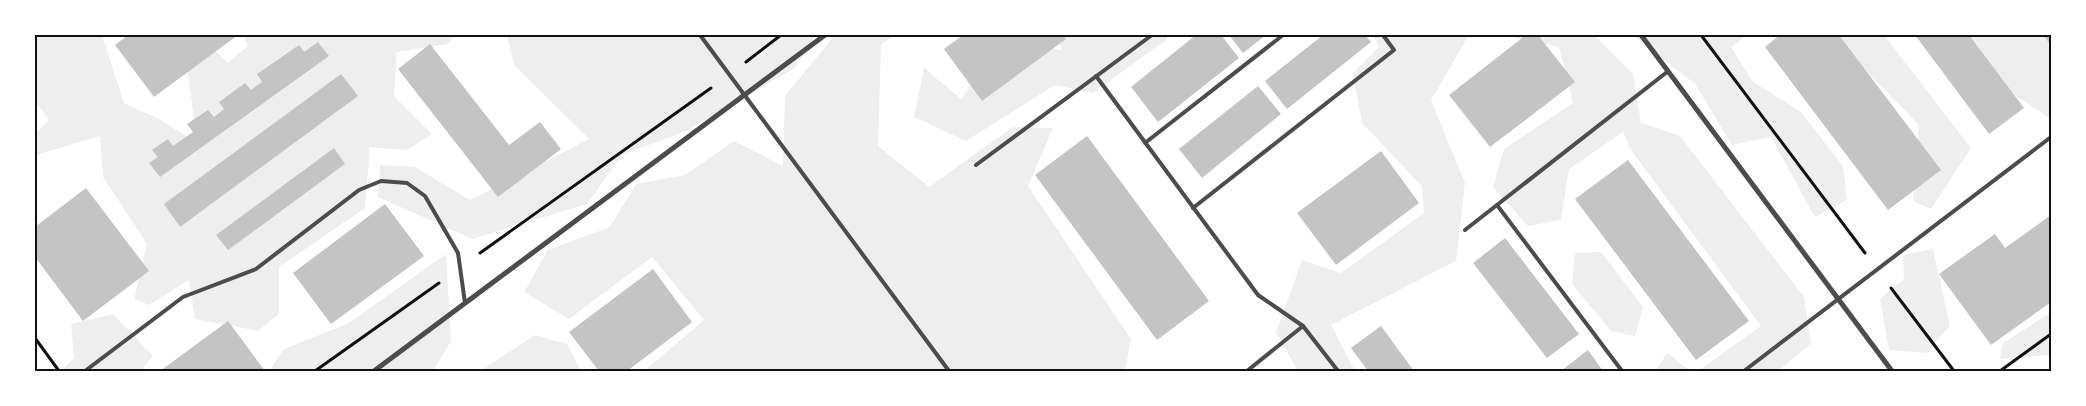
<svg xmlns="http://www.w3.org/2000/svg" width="2086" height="406" font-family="Barlow,sans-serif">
<rect width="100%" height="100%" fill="#fff"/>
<g fill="#eee">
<polygon points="35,35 102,35 124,103 159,119 197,143 185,50 201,37 228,63 248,46 243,35 454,35 448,44 397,52 394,96 432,134 407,150 370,147 365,208 279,267 279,314 258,331 195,319 189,280 149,305 134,299 147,244 103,177 100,136 36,155 35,157 35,134 49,120 35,100"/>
<polygon points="507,35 816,35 795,68 686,131 622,155 587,204 472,239 378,197 380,165 415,167 470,200 589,139 514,65"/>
<polygon points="835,35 894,35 881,45 878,146 929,187 1013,127 1053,128 1028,186 1131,339 1125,371 644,371 704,320 652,257 569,319 524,292 548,250 610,227 636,184 685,175 734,141 783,166 785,96"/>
<polygon points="1057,35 1168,35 1166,40 1093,93 1055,85 966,141 914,117 924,68 961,99 986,65 1015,42 1062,50"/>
<polygon points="1373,35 1469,35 1431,100 1465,183 1456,261 1331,325 1355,371 1298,371 1276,333 1302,260 1341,273 1424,213 1422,186 1362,123 1353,73 1379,47"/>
<polygon points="1503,35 1594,35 1633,74 1641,123 1680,136 1804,297 1811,344 1778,371 1698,371 1761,326 1631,150 1623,132 1569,169 1561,220 1528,226 1493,187 1504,149 1573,103 1559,47"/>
<polygon points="1632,35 1747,35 1731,47 1752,81 1801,112 1843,166 1847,200 1815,217 1771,137 1732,145 1695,84"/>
<polygon points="1831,35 1884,35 1971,148 1931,209 1913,201 1919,125"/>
<polygon points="1951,35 2046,35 2051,39 2051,119 1968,64"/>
<polygon points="1933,249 1950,326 1926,353 1889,350 1880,299 1904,279 1903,255"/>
<polygon points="1601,252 1643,307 1635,336 1611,331 1572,284 1575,253"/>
<polygon points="446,254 451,341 433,371 269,371 284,349 349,323"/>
<polygon points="2051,312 2051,355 2000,359 2002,344"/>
<polygon points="113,314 153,356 141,371 61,371 74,358 71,324"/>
<polygon points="535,335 567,344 581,371 480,371"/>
<polygon points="1667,353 1690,371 1656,371"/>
</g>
<g fill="#c4c4c4">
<polygon points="128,35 238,35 154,97 115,45"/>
<polygon points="963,35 1063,35 1066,39 982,101 944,49"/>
<polygon points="1196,35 1221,35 1239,58 1158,122 1131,87"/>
<polygon points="1229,35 1266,35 1243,53"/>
<polygon points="1323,35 1365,35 1371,42 1287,109 1265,81"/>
<polygon points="1526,35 1538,35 1575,82 1490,147 1449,95"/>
<polygon points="1780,35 1839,35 1941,170 1888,210 1765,47"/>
<polygon points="1915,35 1969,35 2024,108 1989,134"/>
<polygon points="2043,35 2051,35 2051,45"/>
<polygon points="318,42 329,56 160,177 149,163 158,157 152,150 168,139 173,146 193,132 187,124 208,110 214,117 224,109 219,102 245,83 251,90 262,82 257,74 299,45 304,52"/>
<polygon points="430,44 509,145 540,122 561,149 498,197 398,69"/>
<polygon points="341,74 358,96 180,227 164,204"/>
<polygon points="1258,86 1281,114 1202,178 1179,149"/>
<polygon points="1087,136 1209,301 1157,340 1035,175"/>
<polygon points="334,148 345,164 228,250 216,235"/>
<polygon points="1381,151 1419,203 1336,265 1297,213"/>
<polygon points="1628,160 1749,321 1696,360 1575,199"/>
<polygon points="86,188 149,271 83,321 35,257 35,227"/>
<polygon points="385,204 424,256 331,324 293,273"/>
<polygon points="2051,215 2051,302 1991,345 1939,274 1995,234 2005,248"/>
<polygon points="1505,238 1579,334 1547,358 1473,263"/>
<polygon points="653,269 692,322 627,371 599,371 569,332"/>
<polygon points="228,321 265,371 160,371"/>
<polygon points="1381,326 1414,371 1368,371 1351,348"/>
<polygon points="1588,350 1603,371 1561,371"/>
</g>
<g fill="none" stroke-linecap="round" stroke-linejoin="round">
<g stroke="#111" stroke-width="3">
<polyline points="1701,35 1865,253"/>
<polyline points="746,62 781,35"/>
<polyline points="480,253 711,88"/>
<polyline points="1891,288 1954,371"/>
<polyline points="35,338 59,371"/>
<polyline points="315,371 439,283"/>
<polyline points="2000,371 2051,334"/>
</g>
<g stroke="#4c4c4c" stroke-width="4">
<polyline points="700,35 949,371"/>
<polyline points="1096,76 1258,295 1303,326"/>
<polyline points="1145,143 1283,35"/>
<polyline points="976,165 1152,35"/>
<polyline points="1497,205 1622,371"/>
<polyline points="1193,208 1394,50 1383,35"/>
<polyline points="1465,230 1667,72"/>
<polyline points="85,371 183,297 256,269 359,190 381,181 407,183 425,196 458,253 465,303"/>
<polyline points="1247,371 1303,326 1338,371"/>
<polyline points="1744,371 2051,137"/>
</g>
<g stroke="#4c4c4c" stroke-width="5">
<polyline points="1641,35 1892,371"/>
<polyline points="374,371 825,35"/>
</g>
</g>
<rect width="2086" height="406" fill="none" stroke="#ffffff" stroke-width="72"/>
<rect x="36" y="36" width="2014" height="334" fill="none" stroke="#111" stroke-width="2"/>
</svg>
